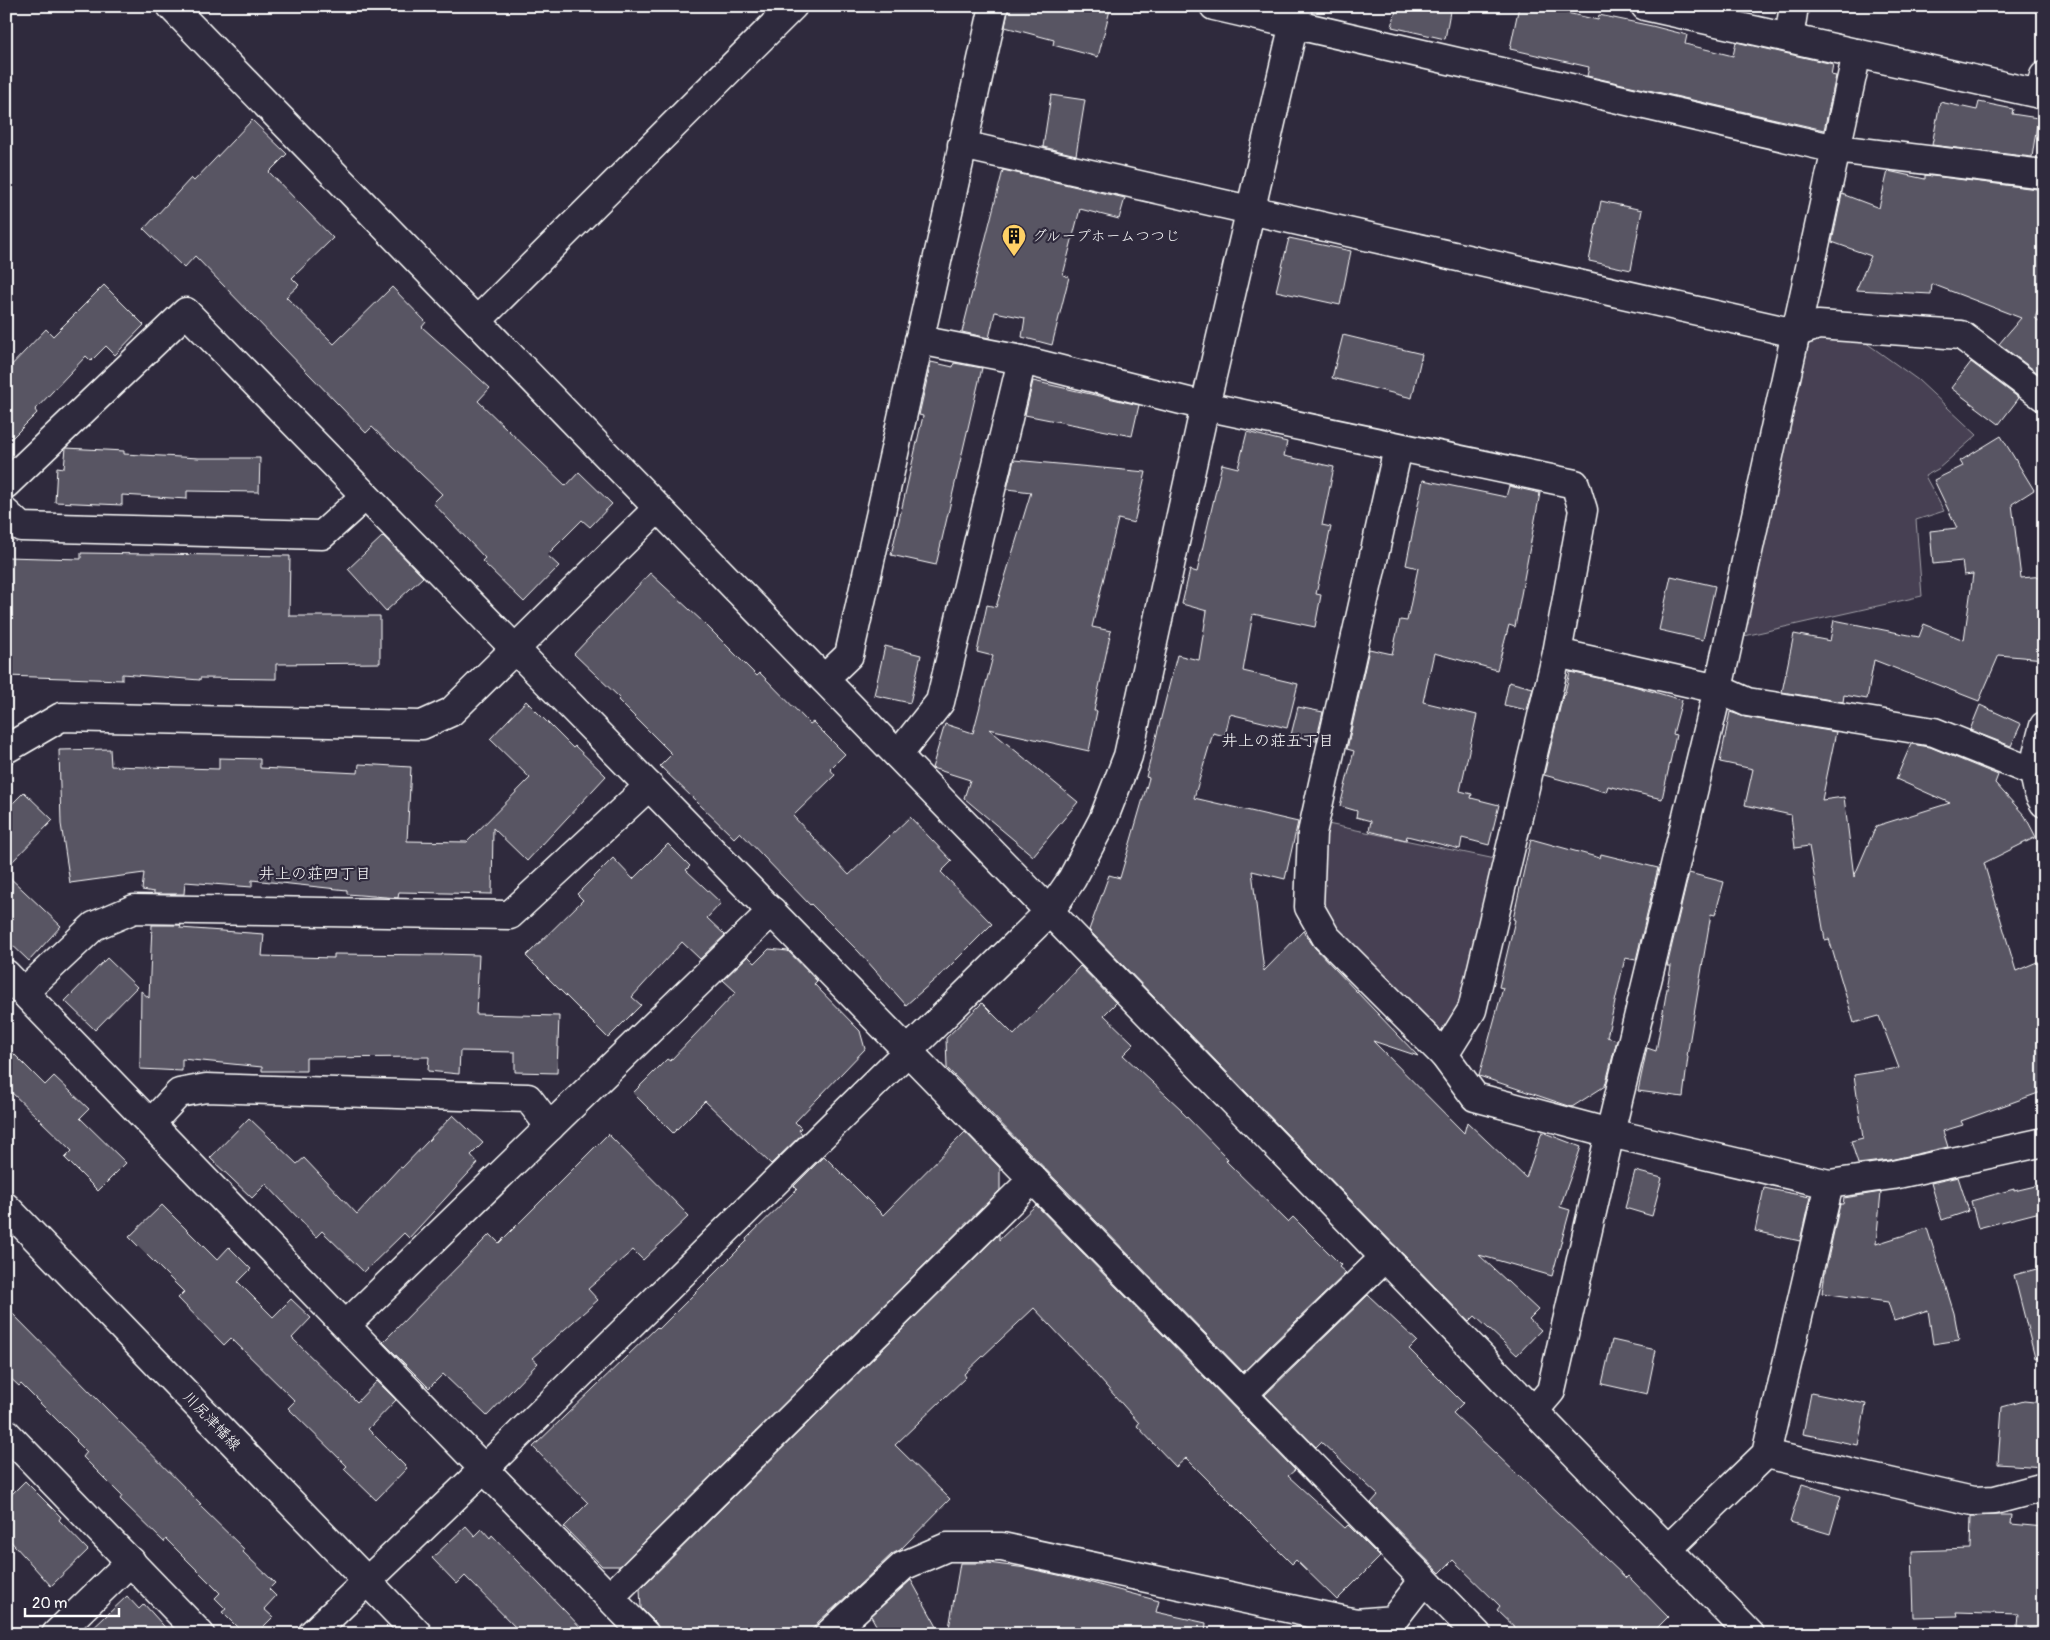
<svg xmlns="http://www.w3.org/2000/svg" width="2050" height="1640" font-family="Pangolin,'Klee One',sans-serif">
<rect width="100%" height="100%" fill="#2f2a3d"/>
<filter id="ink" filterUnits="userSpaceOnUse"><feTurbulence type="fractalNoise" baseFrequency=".02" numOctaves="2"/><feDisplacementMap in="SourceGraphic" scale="10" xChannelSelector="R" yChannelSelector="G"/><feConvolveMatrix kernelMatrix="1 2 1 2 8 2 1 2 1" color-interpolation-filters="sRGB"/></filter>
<g filter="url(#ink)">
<g fill="#464152" stroke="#a2a0a8">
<polygon points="1811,335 1858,337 1918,380 1977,435 1938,469 1925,476 1944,511 1916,520 1922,596 1740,637"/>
<polygon points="1323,823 1500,860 1465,1007 1440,1043 1334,933 1317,902"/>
</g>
<g fill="#595564" stroke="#fff">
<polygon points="1009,6 1111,6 1098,57 1053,45 1054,40 1005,27"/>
<polygon points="1397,6 1451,6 1445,39 1392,27"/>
<polygon points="1519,6 1536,6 1598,20 1599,15 1652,26 1687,35 1685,44 1733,56 1736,42 1833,64 1831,75 1836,76 1824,130 1587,76 1589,67 1510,49"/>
<polygon points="1051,95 1085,100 1076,155 1043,147"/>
<polygon points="1940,102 1977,110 1979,102 2013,109 2012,114 2038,118 2032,157 1932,145"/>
<polygon points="252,120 287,154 269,172 333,238 292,278 299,285 286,297 334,344 392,287 426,322 422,327 490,388 478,401 566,486 579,472 612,504 590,527 582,520 547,555 559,566 524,602 482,561 485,558 433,503 442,494 372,427 366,433 195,256 184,268 144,229 191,178 194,181"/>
<polygon points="1003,170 1125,198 1119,219 1080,209 1063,275 1069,277 1052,345 1022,337 1025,318 995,312 989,338 962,332"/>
<polygon points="1888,171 1925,179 1925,175 2037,189 2044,191 2044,294 2035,318 2044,326 2044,365 2038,373 1999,344 2021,318 1932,284 1931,294 1856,290 1871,256 1832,242 1842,194 1879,208"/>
<polygon points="1601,201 1642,210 1631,270 1589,261"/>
<polygon points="1289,238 1351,251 1340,305 1276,291"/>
<polygon points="104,285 144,325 115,355 106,346 91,361 86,356 35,410 37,413 6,444 6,371 46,329 53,336"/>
<polygon points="1343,335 1422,354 1412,398 1332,378"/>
<polygon points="931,362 953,367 954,363 982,368 936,565 891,555 923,416 919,415"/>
<polygon points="1971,362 2019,398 1999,424 1951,388"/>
<polygon points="1033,381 1139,405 1132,436 1025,415"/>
<polygon points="1247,432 1287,442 1284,456 1334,467 1322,525 1331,527 1316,594 1321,595 1315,627 1253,614 1243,671 1298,684 1287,728 1230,714 1225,736 1213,733 1194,798 1298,822 1285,879 1252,871 1264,971 1303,931 1315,948 1418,1056 1373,1041 1464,1133 1467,1122 1526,1178 1542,1132 1581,1147 1560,1207 1570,1210 1552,1276 1479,1255 1538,1310 1529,1319 1541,1330 1517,1355 1475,1316 1469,1322 1089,930 1109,875 1120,878 1149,778 1146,777 1177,655 1199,660 1207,611 1182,604 1190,570 1197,572 1222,464 1238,468"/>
<polygon points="2001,436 2034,490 2012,504 2021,578 2044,576 2044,659 1999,655 1979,701 1874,660 1867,699 1844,695 1843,702 1782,692 1794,634 1830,641 1834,620 1919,637 1924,624 1964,640 1973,574 1964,575 1962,561 1933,564 1930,531 1957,528 1934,480 1963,466 1960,461"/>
<polygon points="66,448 124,451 124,454 199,458 260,458 259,492 187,491 187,499 122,495 122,505 55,502 57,467 64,468"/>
<polygon points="1014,460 1146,472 1134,523 1118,519 1092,627 1111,631 1094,711 1097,711 1089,751 989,729 1078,802 1033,856 964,798 970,780 932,768 945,724 973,733 993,656 977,652 987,605 996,607 1031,492 1007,489"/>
<polygon points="1423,480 1506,497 1509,486 1540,493 1515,627 1509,625 1497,670 1434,653 1423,702 1477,715 1460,791 1472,794 1471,798 1499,805 1489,845 1462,838 1460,849 1407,836 1406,840 1369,831 1371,821 1356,817 1357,811 1340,806 1354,751 1347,749 1369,649 1392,654 1400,620 1407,621 1418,568 1406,565"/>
<polygon points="383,536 423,577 386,611 348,569"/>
<polygon points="81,553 290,556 289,616 380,616 380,663 276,664 276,679 200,678 200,680 122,674 122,680 6,676 6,557 81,559"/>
<polygon points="650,573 703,622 757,676 760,673 810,724 813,722 845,754 830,769 835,775 793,816 849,875 910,817 952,861 941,872 992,924 948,968 906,1005 859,952 811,904 810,905 740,832 734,838 660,766 672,754 618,700 620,698 574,654"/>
<polygon points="1671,576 1715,586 1703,640 1659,630"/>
<polygon points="885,646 921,655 910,703 874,695"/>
<polygon points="1570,672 1630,685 1682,700 1673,734 1676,735 1662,799 1608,786 1606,792 1544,775 1563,695 1564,696"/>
<polygon points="1509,682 1533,688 1527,710 1504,705"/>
<polygon points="526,701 573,748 575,746 606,776 527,861 493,828 492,894 399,892 398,898 373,896 347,894 347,890 252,880 252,887 185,882 184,894 154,894 154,892 142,890 144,873 70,883 61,824 59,750 110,749 111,766 219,769 219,758 260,759 260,768 358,773 359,764 411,767 407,841 467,842 530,778 490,739"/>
<polygon points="1980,705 2021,724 2011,746 1970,730"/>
<polygon points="1298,707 1323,712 1316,741 1291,735"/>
<polygon points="1730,712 1745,717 1836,732 1822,800 1844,797 1854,877 1876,826 1950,803 1896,779 1911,744 1930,747 1998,775 1995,783 2025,816 2036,837 1984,863 2016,971 2044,959 2044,1091 1961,1121 1963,1125 1943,1131 1948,1147 1890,1160 1858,1164 1851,1141 1863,1138 1854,1075 1899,1068 1879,1016 1854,1023 1829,939 1825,940 1809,846 1795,848 1791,815 1745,805 1753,769 1720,762"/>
<polygon points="24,792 53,820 6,868 6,810"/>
<polygon points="1531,839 1600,858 1601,854 1658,868 1636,960 1625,958 1607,1037 1617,1040 1605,1086 1572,1107 1479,1076 1503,988 1499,987 1515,920 1513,919"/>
<polygon points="668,844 690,866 686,870 721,903 707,918 725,935 700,959 682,942 632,997 641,1005 608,1038 526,956 583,900 577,894 613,858 633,879"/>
<polygon points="1689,873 1724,882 1715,915 1711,914 1687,1056 1688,1057 1683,1097 1638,1091 1647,1048 1656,1051 1671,966 1667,966"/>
<polygon points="6,874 61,926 29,961 6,939"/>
<polygon points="152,925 181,925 180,928 264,934 262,956 334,958 334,954 442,955 442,954 479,955 476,1014 559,1016 557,1073 515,1072 515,1052 460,1051 459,1074 428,1071 429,1057 306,1058 306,1071 262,1071 262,1067 182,1059 182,1071 140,1069 141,991 149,998"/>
<polygon points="769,949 788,951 817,981 814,984 860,1031 865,1049 795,1122 801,1128 799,1130 802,1134 771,1164 705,1101 673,1133 633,1093 667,1059 670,1061 736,992 723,980 748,956 755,963"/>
<polygon points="107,958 137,987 95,1030 65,1001"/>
<polygon points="1080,966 1116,1003 1104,1015 1134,1044 1123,1055 1182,1110 1181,1111 1228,1159 1226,1161 1288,1222 1293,1217 1341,1265 1339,1267 1346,1273 1243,1372 947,1068 946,1038 982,1003 1014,1035"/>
<polygon points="6,1046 45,1085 54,1076 89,1109 80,1118 126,1163 98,1191 65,1158 72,1151 6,1087"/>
<polygon points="453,1115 483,1143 471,1155 478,1163 409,1238 404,1233 364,1272 322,1231 316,1237 266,1184 252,1198 210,1158 249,1118 297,1164 304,1158 357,1214 400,1167 402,1168"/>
<polygon points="965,1132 1000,1168 1000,1190 620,1566 602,1566 564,1527 588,1503 533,1447 657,1327 659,1329 747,1241 746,1239 797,1189 794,1186 824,1156 883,1215"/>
<polygon points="608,1134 689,1216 643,1260 633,1250 588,1289 598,1300 532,1358 538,1363 487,1416 443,1374 429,1388 383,1342 490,1234 499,1243"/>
<polygon points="1635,1171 1662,1178 1652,1216 1625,1208"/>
<polygon points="1958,1177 1969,1211 1942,1220 1931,1183"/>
<polygon points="2044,1184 2044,1211 1978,1228 1971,1201 2014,1189 2014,1191"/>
<polygon points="1764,1188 1810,1197 1800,1241 1755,1231"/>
<polygon points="1881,1192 1876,1244 1927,1228 1954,1313 1959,1340 1933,1344 1928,1310 1894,1321 1888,1302 1822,1293 1825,1272 1840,1204 1843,1204 1844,1198"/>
<polygon points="162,1205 217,1260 229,1247 251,1269 238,1282 273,1317 291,1299 311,1318 292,1338 357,1402 377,1381 396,1400 368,1429 407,1468 376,1500 344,1469 347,1466 288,1408 295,1401 231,1338 224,1345 178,1298 184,1292 129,1237"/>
<polygon points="1036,1205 1295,1470 1288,1476 1345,1528 1348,1525 1380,1557 1337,1600 1296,1560 1292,1564 1186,1458 1176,1467 1137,1426 1139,1423 1083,1360 1034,1308 964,1374 966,1377 895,1445 950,1499 900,1550 892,1554 856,1588 818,1622 809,1634 660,1634 656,1623 641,1608 640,1589 999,1234 999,1240"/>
<polygon points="2044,1267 2044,1356 2035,1358 2014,1275"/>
<polygon points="1368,1295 1417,1341 1409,1349 1463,1403 1453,1413 1626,1578 1628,1576 1668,1617 1651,1634 1522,1634 1497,1610 1500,1606 1453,1560 1440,1573 1371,1503 1378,1495 1321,1442 1316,1447 1265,1395"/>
<polygon points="6,1307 201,1504 199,1505 245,1550 243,1552 275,1583 269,1589 276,1596 264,1609 273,1617 256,1634 244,1634 222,1612 226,1609 215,1598 220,1593 166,1539 164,1542 120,1499 122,1496 83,1457 87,1452 76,1441 77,1440 21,1384 19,1386 6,1374"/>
<polygon points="1612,1340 1656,1350 1647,1394 1602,1384"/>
<polygon points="1811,1393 1866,1404 1858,1445 1803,1434"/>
<polygon points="2024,1401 2044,1403 2044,1467 1998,1464 2002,1407"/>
<polygon points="25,1481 61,1517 59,1520 88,1550 51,1586 6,1536 6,1500"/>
<polygon points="1802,1484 1841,1496 1830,1534 1790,1522"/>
<polygon points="2000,1515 2012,1515 2011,1524 2044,1527 2043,1630 2017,1627 2018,1614 1957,1612 1958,1616 1914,1617 1912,1551 1970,1549 1971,1516"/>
<polygon points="466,1526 475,1536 482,1529 490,1538 492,1535 587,1634 522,1634 465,1576 457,1584 432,1558"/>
<polygon points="960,1563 988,1563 1026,1568 1081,1580 1159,1601 1156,1612 1206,1623 1205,1634 1031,1634 1004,1627 1003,1634 948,1634"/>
<polygon points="911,1580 941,1634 881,1634 871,1616"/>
<polygon points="127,1596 139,1609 144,1604 171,1634 87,1634"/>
</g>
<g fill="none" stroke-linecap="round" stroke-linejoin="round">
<defs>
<g id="street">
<polyline points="171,6 658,508"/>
<polyline points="1214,6 1836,149 2044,174"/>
<polyline points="1789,38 1794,6"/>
<polyline points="2039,94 2044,76"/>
<polyline points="962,145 1795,333 1818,325 1961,335 2044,397"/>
<polyline points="477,321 793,6"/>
<polyline points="919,340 1022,360 1205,406 1575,484 1583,510 1557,653 1472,1010 1444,1055"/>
<polyline points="1398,448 1312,833 1309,907 1326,937 1444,1055 1475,1097 1610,1133 1829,1184 1893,1175 2044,1142"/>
<polyline points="6,484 186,312 1477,1634"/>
<polyline points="6,513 21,527 322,535 365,496"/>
<polyline points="1557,653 1718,689 1747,702 1934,732 2036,773"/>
<polyline points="824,679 849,655 994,6"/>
<path d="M2044 726C2037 752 2028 780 2044 803"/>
<polyline points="898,755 940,702 1022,360"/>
<polyline points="6,974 484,1469 645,1634"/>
<polyline points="24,992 94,926 134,909 510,915 649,786"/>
<polyline points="151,1123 179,1093 206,1088 528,1098 550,1127"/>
<polyline points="346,1325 772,911"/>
<polyline points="1243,1394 1385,1257"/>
<polyline points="1534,1411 1551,1391 1610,1133 1718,689 1857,53"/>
<polyline points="6,1433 200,1634"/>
<polyline points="1766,1454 1973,1501 1995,1500 2044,1487"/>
<polyline points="1668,1549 1766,1454 1829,1184"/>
<polyline points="610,1597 1033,1179"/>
<polyline points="56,1634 131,1561"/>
<polyline points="829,1634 903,1566 947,1547 1002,1547 1356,1623 1393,1620 1424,1580"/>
</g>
<g id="secondary">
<polyline points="1645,6 2044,95"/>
<polyline points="6,749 61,717 422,725 451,712 658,508 1750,1634"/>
<polyline points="6,1207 418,1634"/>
<polyline points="312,1634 484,1469 1050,911 1072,879 1103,820 1128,756 1205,406 1298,6"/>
</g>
</defs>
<use href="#street" stroke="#fff" stroke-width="31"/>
<use href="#secondary" stroke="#fff" stroke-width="31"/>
<use href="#street" stroke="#2f2a3d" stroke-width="28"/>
<use href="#secondary" stroke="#2f2a3d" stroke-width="28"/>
</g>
</g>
<defs>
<symbol id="building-pin" viewBox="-11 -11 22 30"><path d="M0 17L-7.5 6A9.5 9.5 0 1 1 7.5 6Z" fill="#ffd166" stroke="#2f2a3d"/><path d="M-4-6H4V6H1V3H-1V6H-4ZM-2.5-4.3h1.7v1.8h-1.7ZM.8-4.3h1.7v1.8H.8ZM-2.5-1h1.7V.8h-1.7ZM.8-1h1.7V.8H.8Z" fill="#111"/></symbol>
</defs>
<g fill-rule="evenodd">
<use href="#building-pin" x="1000" y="222" width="28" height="38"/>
</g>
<g text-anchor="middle" stroke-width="4.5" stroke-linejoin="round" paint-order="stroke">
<g font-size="15" fill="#fff" stroke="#2f2a3d" text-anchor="start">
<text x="1032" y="241">グループホームつつじ</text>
</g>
<g font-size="15" fill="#fff" stroke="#2f2a3d">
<text transform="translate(212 1421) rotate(46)" y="5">川尻津幡線</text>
</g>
<g font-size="16" fill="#fff" stroke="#2f2a3d">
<text x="1278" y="746">井上の荘五丁目</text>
<text x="315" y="879">井上の荘四丁目</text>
</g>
</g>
<rect width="2050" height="1640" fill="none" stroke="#2f2a3d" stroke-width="25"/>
<rect x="12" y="12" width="2025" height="1615" fill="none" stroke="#fff" stroke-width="2" filter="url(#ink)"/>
<path d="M25 1608v8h94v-8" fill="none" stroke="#ffffff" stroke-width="2.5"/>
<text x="32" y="1608" font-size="15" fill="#ffffff" stroke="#2f2a3d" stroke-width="4" paint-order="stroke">20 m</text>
</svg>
